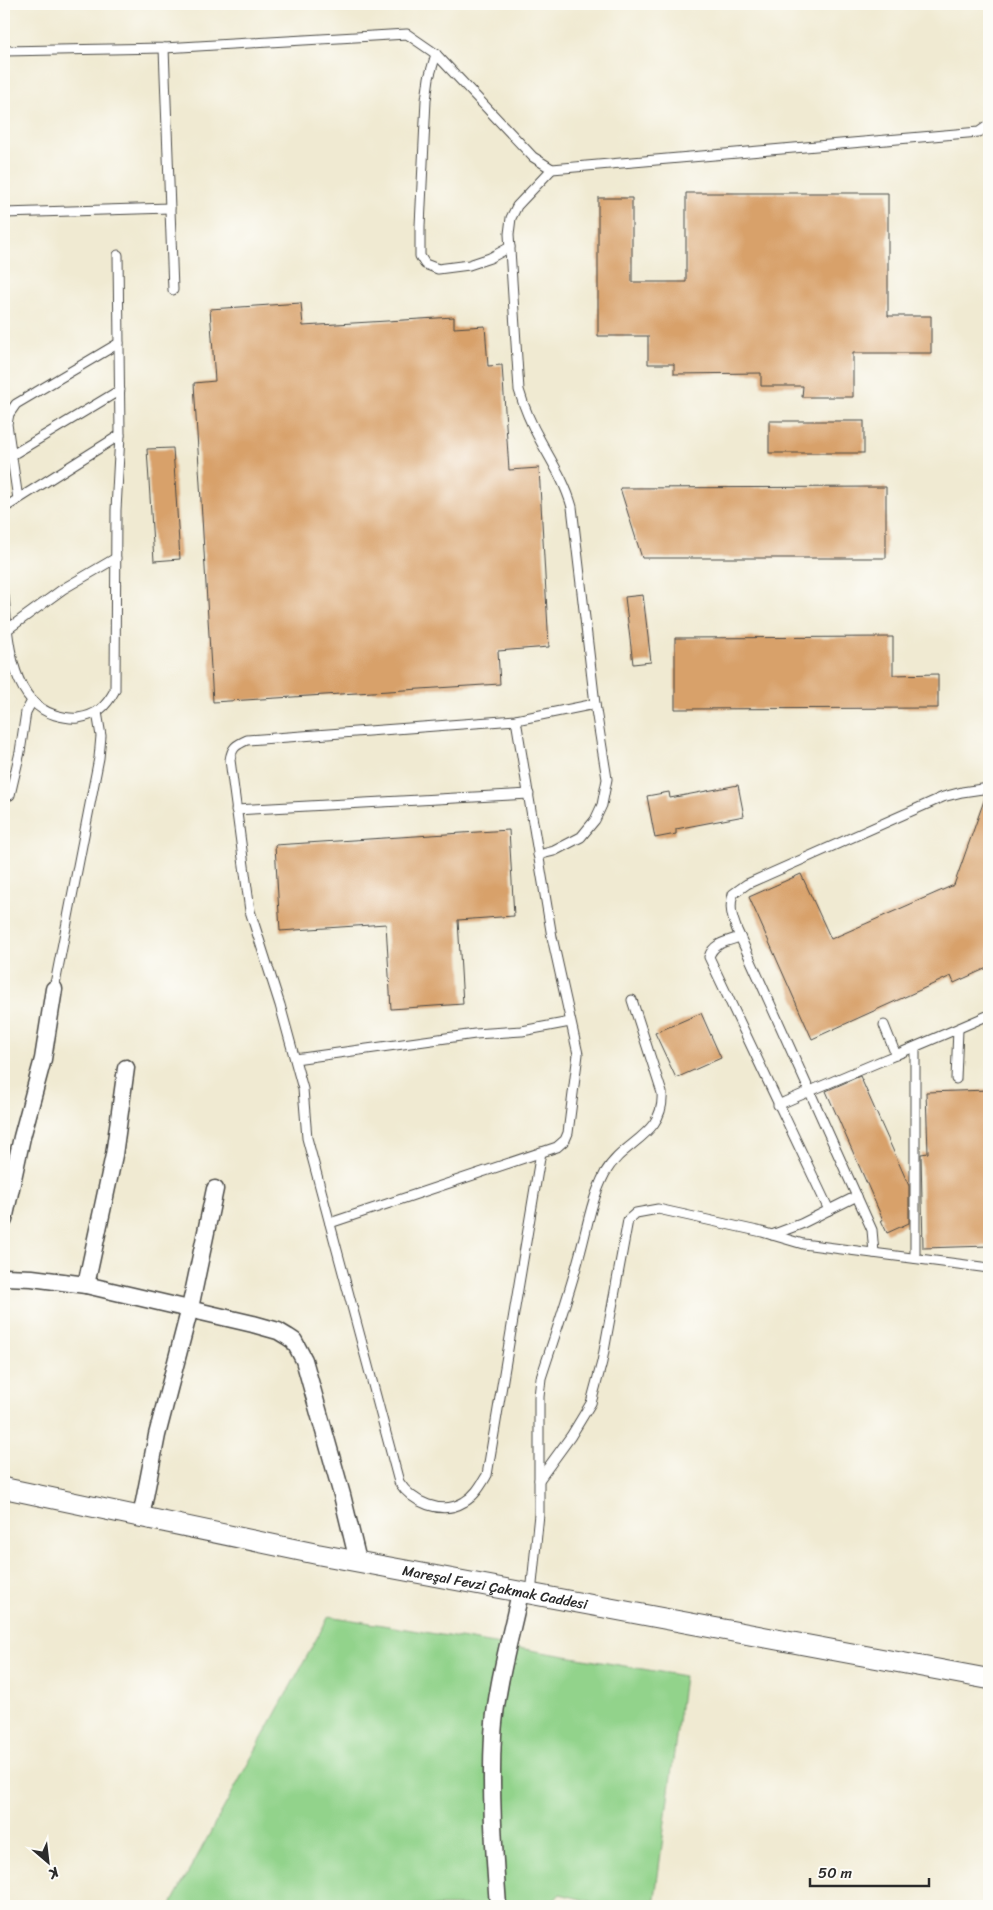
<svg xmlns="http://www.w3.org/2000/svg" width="993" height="1910" font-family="Sriracha,sans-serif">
<rect width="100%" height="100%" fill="#fdfcf7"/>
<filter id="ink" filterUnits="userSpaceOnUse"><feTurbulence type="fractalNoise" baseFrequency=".02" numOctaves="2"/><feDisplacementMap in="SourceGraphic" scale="10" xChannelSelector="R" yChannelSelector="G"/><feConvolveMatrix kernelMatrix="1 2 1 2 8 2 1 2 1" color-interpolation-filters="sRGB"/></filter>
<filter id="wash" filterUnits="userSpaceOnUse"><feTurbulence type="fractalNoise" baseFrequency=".0096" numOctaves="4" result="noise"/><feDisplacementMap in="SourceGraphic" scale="20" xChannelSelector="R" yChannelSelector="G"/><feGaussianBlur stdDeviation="1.12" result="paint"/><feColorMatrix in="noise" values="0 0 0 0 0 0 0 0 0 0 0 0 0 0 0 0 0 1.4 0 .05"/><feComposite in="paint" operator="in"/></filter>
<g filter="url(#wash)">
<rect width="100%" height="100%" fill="#f0ead2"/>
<polygon fill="#92d38b" stroke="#5e7f5b" points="329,1616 684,1676 654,1906 609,1906 560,1894 549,1906 170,1906"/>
<g id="blocks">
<g fill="#d8a16a">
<polygon points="686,193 888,193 888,316 931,316 931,353 853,353 853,397 802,397 803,386 761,386 761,373 674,374 674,364 648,364 648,336 598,336 598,198 632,198 632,282 686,282"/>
<polygon points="301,303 303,326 454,317 454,328 485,326 488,366 502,365 509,470 539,468 549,647 498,651 500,684 213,702 194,383 215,381 210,309"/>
<rect x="769" y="421" width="95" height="32"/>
<polygon points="173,448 180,559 154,561 147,449"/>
<polygon points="886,487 886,558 642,558 620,488"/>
<polygon points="643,595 651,662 633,664 625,597"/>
<polygon points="893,637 893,675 938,674 938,708 675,709 675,638"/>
<polygon points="738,785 744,816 676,829 676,834 655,838 647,796 669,792 670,798"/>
<polygon points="989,794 989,967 954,983 951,976 812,1039 749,897 801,874 831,939 954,885 986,795"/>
<polygon points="509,830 514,916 458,920 463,1004 391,1009 386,924 280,931 275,845"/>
<polygon points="701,1013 721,1058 676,1078 655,1033"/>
<polygon points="860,1076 909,1186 909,1223 887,1233 881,1220 883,1220 826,1091"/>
<polygon points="989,1090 989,1246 923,1248 921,1154 928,1153 926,1092"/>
</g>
</g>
</g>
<g filter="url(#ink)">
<use href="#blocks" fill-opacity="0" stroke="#494844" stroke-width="1"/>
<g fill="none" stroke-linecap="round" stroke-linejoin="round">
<defs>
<g id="service">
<polyline points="164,48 173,290"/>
<polyline points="4,51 164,48 407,34 436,54 533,157 552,169 979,132 989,125"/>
<polyline points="436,54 429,78 426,100 420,226 420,256 425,264 438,269 469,265 490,258 510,247"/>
<polyline points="4,213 170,208"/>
<polyline points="12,455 120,390"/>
<polyline points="18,499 7,424 9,414 16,404 119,343"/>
<polyline points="4,508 120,435"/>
<path d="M4 596C8 635 9 701 55 715 62 717 70 719 78 718 97 715 106 707 115 690L116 510 120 435 118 255"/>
<polyline points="8,629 63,589 116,558"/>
<polyline points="10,795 20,752 26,712 32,701"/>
<polyline points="236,810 529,794"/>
<path d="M538 855 554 851 581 837 595 820 602 805 607 779 595 704 572 507C565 482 552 462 540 440 531 424 524 407 519 390L509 234 511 218 517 206 552 169"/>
<path d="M740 937C728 941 713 943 709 957L829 1210"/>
<polyline points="54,989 99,758 101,736 97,712"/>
<polyline points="884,1025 896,1055"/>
<polyline points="915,1048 915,1258"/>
<polyline points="295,1059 475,1034 522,1031 570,1022"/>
<polyline points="956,1079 958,1029"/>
<path d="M778 1105C848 1074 919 1046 989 1015"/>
<path d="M541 1152 487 1475C481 1485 475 1496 464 1502 441 1516 412 1502 399 1482L307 1138 303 1089 280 1005 250 911 230 760C232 747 236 745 247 740L516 720 595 704"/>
<polyline points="330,1223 557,1147 565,1140 568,1133 578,1054 552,937 516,720"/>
<polyline points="772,1235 801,1224 857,1196"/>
<path d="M874 1253 872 1230 737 930C732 917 729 907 733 894L747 884 943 797 962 792 989 788"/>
<polyline points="539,1480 571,1436 591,1403 602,1362 628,1220 636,1213 658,1209 762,1232 803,1244 989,1268"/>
<path d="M531 1594 539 1514V1397L541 1378C554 1338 568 1298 579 1257 587 1229 591 1200 605 1173 623 1141 665 1135 662 1093L632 1000"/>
</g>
<g id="minor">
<polyline points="4,1220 22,1137 43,1059 54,989"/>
<polyline points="4,1277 32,1278 86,1285 253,1324 278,1331 288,1337 294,1341 304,1360 342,1495 358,1561"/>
<polyline points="86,1285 114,1155 126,1068"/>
<polyline points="141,1517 157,1435 190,1308 215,1189"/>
<path d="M498 1906C494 1850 490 1791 493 1735 496 1687 510 1639 520 1593"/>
</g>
<g id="tertiary">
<path id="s1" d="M4 1488 317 1554 989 1679"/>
</g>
</defs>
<use href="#service" stroke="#494844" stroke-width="11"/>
<use href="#minor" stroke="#494844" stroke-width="19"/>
<use href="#tertiary" stroke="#494844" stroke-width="22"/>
<use href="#service" stroke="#fff" stroke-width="9"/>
<use href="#minor" stroke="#fff" stroke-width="16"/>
<use href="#tertiary" stroke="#fff" stroke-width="20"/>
</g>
</g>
<g text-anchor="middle" stroke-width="5" stroke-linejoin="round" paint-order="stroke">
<g font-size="14" fill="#2b2b2b" stroke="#fdfcf7">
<text dy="5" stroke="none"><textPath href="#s1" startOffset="501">Mareşal Fevzi Çakmak Caddesi</textPath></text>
</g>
</g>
<rect width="993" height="1910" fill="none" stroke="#fdfcf7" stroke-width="20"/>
<g transform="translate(48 1862) rotate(152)" stroke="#fdfcf7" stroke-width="4" paint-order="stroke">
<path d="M0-4L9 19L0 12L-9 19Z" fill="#2b2b2b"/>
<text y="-8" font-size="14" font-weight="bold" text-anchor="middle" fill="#2b2b2b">K</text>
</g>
<path d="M810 1878v8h119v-8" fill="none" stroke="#2b2b2b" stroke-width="2.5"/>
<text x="818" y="1878" font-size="15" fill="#2b2b2b" stroke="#fdfcf7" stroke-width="4" paint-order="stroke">50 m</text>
</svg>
